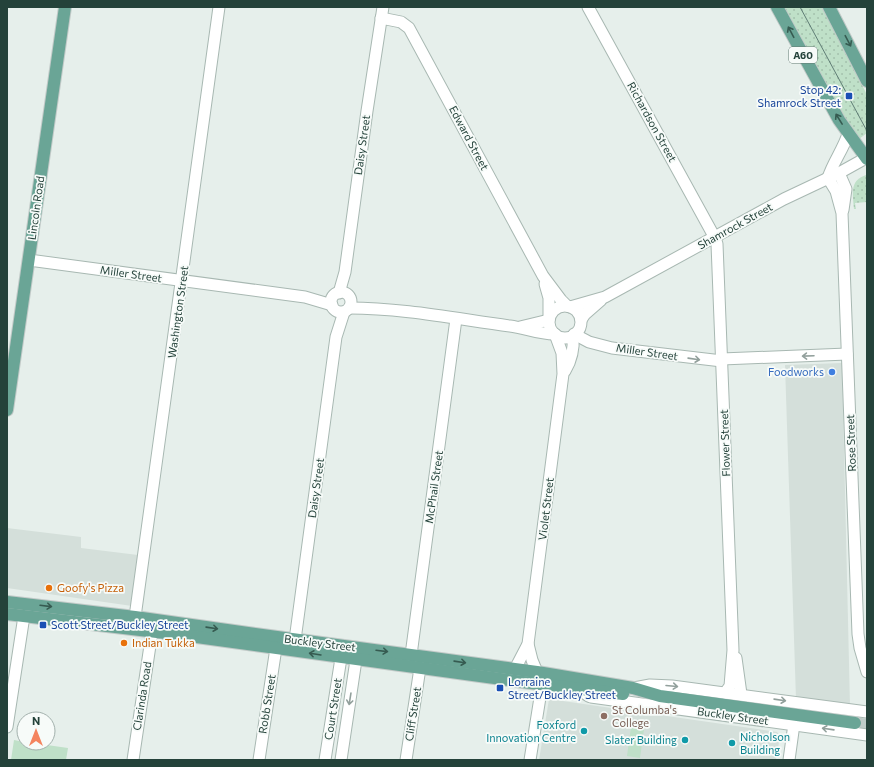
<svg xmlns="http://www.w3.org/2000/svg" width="874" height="767" font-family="Commissioner,sans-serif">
<defs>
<pattern id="grass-dots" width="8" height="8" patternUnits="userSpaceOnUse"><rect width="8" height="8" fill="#bfe0c8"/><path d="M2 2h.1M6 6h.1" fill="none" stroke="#a4c1ad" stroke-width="1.8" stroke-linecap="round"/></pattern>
</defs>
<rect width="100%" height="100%" fill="#e6efeb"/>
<g fill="#d4dfda">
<polygon points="842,363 850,706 796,699 785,365"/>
<polygon points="7,528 81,537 81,548 138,555 132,606 7,588"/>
<polygon points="549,699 777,732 780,736 776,760 539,760"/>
</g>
<g fill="url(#grass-dots)">
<polygon points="783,7 824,7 867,95 867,133 859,139 842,116"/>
<path d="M866 175 867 202 855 203 856 209H854C853 193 849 181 866 175Z"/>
</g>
<g fill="#bfe0c8">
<polygon points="632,720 645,722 640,758 627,756"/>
<polygon points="14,740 24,742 24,743 33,743 68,748 66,760 11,760"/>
</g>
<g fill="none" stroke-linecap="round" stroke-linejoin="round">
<polyline stroke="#bfccc8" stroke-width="12" stroke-dasharray="12 6" stroke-linecap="butt" points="855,723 867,725"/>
<defs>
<g id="minor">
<polyline points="588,7 715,238 717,244 733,650 730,686 725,693"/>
<polyline points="381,18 401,22 409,28 543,276 561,300 567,306"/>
<polyline points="839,173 846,189 843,210"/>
<polyline points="828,178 836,191 842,213 858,634 860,648 867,672"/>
<path d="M828 178C833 162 843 150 848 134"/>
<polyline points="29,260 305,297 332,305"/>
<polyline points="545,284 549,298 549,318"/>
<circle cx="341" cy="302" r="10"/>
<polyline points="339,293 345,272 367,111 383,7"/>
<circle cx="565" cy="322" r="16"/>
<polyline points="570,307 605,297 784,199 839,173 866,158"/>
<path d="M349 308C403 308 457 319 510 326 525 328 539 334 554 334"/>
<polyline points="581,320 585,314 601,300"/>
<polyline points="520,327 549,320"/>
<polyline points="574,334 589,342 612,348 722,361"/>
<polyline points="722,359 847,354"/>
<path d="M565 371C571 361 574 348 573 336"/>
<polyline points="135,617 219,7"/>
<polyline points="295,640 336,337 344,312"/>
<polyline points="528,644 532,660 537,672"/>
<polyline points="411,655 456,319"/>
<polyline points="736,658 741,694"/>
<polyline points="515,669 528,644 563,374 562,353 555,334"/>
<polyline points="634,688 650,685 672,686 867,712"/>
<path d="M578 689C584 691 586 696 591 697L867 735"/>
<polyline points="7,727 24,616"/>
<polyline points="133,760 152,632"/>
<polyline points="259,760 276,648"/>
<polyline points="325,760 341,658"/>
<polyline points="341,760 356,660"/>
<polyline points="406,760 420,668"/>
<polyline points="530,760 542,685"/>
<polyline points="789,760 794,724"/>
</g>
<g id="major">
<polyline points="777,7 839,120 867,159"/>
<polyline points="829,7 867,81"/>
<polyline points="7,410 65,7"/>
<polyline points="7,602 135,617 277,637 537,672 633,688 660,696 855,723"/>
<polyline points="7,614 182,635 523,682 623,694"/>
</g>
</defs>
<use href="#minor" stroke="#a8b8b2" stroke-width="13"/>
<use href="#major" stroke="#c2cac8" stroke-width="14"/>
<use href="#minor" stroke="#fff" stroke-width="11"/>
<use href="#major" stroke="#6aa596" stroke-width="12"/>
<polyline stroke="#5f7d75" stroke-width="1" points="800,7 867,131"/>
</g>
<defs><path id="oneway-shaft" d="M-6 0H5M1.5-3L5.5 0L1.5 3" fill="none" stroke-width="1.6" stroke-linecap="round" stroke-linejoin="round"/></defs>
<g stroke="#365b51">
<use href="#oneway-shaft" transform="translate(791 32) rotate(-118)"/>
<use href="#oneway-shaft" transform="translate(848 41) rotate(62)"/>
<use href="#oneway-shaft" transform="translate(839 119) rotate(-122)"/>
<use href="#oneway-shaft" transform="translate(46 606) rotate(7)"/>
<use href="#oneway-shaft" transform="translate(212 628) rotate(8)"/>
<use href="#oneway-shaft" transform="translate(382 651) rotate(7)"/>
<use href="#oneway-shaft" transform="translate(315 654) rotate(-171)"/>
<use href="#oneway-shaft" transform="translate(460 662) rotate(8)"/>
</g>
<g stroke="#92a09c">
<use href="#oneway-shaft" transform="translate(808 356) rotate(178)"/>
<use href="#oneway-shaft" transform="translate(694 359) rotate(8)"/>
<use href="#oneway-shaft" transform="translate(672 686) rotate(5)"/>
<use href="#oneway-shaft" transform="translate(350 699) rotate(99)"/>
<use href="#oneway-shaft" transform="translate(780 700) rotate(8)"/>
<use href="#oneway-shaft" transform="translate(828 729) rotate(-172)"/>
</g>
<g fill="#1a4fb4" stroke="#f7fbf9" stroke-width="1.5">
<rect x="845" y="92" width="8" height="8" rx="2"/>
<rect x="39" y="621" width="8" height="8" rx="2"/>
<rect x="496" y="684" width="8" height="8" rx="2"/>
</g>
<circle fill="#3f7fe0" stroke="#f7fbf9" stroke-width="1.5" cx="832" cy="372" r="4"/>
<g fill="#e8710a" stroke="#f7fbf9" stroke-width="1.5">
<circle cx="49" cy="588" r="4"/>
<circle cx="124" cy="643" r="4"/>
</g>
<circle fill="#8d6e63" stroke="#f7fbf9" stroke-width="1.5" cx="604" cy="716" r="4"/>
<g fill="#0f9aa8" stroke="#f7fbf9" stroke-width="1.5">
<circle cx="584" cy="731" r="4"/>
<circle cx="685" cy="740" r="4"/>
<circle cx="732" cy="743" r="4"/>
</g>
<g text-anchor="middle" stroke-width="3.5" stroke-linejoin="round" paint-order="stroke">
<rect fill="#f7fbf9" stroke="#637a73" stroke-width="1" x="789" y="47" width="28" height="16" rx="3"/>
<g font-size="10" font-weight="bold" fill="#24423a">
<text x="803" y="59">A60</text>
</g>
<g font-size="11" fill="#164399" stroke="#f7fbf9" text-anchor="start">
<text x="841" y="94" text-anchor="end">Stop 42:<tspan x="841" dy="13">Shamrock Street</tspan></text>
<text x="51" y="629">Scott Street/Buckley Street</text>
<text x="508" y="686">Lorraine<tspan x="508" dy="13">Street/Buckley Street</tspan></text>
</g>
<g font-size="11" fill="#24423a" stroke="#f7fbf9">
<text transform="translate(652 122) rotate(61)" y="4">Richardson Street</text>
<text transform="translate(469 138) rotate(62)" y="4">Edward Street</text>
<text transform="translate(362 145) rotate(-82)" y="4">Daisy Street</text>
<text transform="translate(36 208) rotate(-82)" y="4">Lincoln Road</text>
<text transform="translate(735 226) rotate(-29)" y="4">Shamrock Street</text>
<text transform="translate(131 274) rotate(8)" y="4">Miller Street</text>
<text transform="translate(178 312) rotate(-82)" y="4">Washington Street</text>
<text transform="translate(647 352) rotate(8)" y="4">Miller Street</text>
<text transform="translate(725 443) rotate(-92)" y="4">Flower Street</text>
<text transform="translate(851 443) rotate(-92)" y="4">Rose Street</text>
<text transform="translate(434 487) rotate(-82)" y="4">McPhail Street</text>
<text transform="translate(316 488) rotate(-82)" y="4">Daisy Street</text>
<text transform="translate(546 509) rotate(-83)" y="4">Violet Street</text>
<text transform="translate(320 643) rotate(7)" y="4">Buckley Street</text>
<text transform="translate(142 696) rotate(-81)" y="4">Clarinda Road</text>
<text transform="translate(267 704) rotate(-81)" y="4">Robb Street</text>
<text transform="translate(333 709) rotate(-81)" y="4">Court Street</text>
<text transform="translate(413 714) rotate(-81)" y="4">Cliff Street</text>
<text transform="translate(733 716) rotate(8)" y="4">Buckley Street</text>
</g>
<g font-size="11" fill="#366cbe" stroke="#f7fbf9" text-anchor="end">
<text x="824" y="376">Foodworks</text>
</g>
<g font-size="11" fill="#c56008" stroke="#f7fbf9" text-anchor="start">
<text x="57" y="592">Goofy's Pizza</text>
<text x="132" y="647">Indian Tukka</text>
</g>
<g font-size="11" fill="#785e54" stroke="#f7fbf9" text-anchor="start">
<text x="612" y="714">St Columba's<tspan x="612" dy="13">College</tspan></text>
</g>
<g font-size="11" fill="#0d838f" stroke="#f7fbf9" text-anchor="end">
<text x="576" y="729">Foxford<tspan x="576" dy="13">Innovation Centre</tspan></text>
<text x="740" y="741" text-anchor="start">Nicholson<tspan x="740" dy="13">Building</tspan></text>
<text x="677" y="744">Slater Building</text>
</g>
</g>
<rect width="874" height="767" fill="none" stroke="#24423a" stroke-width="16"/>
<g transform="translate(36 731)"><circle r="19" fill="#f7fbf9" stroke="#a3b1ad"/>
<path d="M0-3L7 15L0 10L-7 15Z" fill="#f4845f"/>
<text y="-6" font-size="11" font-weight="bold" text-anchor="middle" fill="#24423a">N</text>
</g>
</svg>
